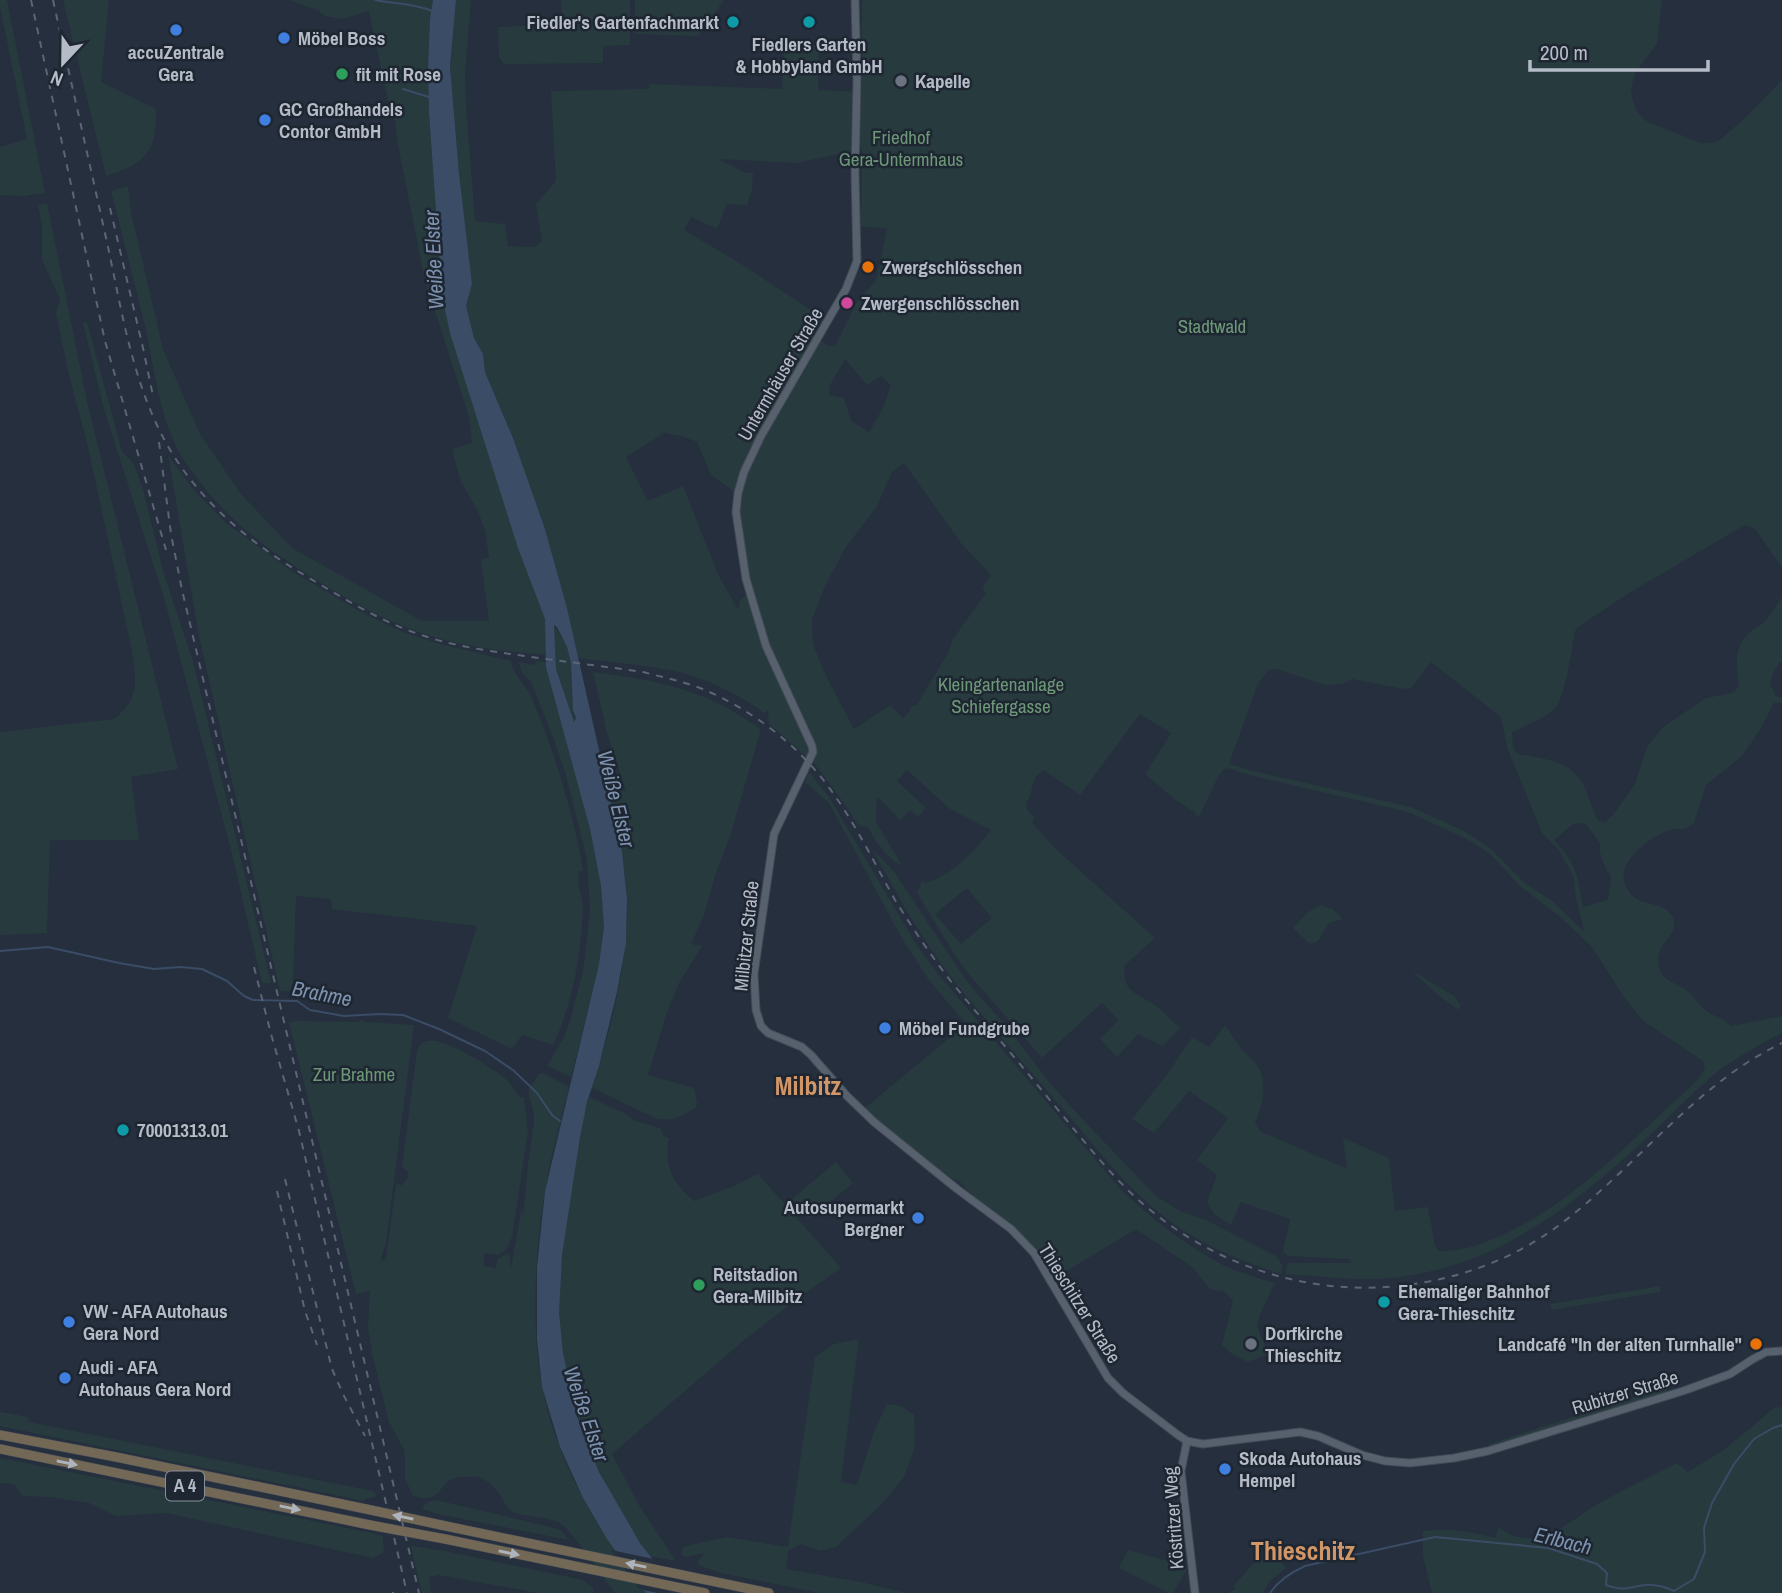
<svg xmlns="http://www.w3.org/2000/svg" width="1782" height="1593" font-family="'Archivo Narrow',sans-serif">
<rect width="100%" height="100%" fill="#252f3d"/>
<g fill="#273b3e" fill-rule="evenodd">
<polygon points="0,0 7,0 45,193 23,196 0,195 0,147 27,139 0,7"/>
<path d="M63 0H109L101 82 156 109C156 118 156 129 154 138 149 161 126 170 106 176Z"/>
<path d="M289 0H433L430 19 428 67 429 113 442 295 545 619 546 655C508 652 467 647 431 636 393 625 360 606 326 586 276 555 228 523 194 474 189 467 183 460 179 452 160 416 155 375 147 335 136 287 123 239 111 191L128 186 131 212 163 349 200 434 240 493 292 548 422 621H489L481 560 489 557 485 531 478 511 460 480 452 449 472 443 469 417 424 276 398 145 392 101H388L369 11 342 19 325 16 317 10Z"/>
<path d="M456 0H471L465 73 466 105 475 221 505 224 508 246 534 247 542 241 536 204 556 181 551 91 649 89 650 84 782 89 784 46 819 45 818 90 862 92V0H1662L1657 44 1635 73 1631 89 1633 102 1638 113 1646 121 1701 143H1713L1720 140 1748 115 1782 80V567L1755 529 1745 525 1629 593 1578 627 1575 631C1572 648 1566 694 1556 707 1546 719 1526 725 1512 732L1513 748 1518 754C1542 758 1573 761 1584 786 1590 798 1591 810 1599 821L1605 822 1613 815 1635 784 1647 747 1663 727 1706 698 1732 693 1739 687C1737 668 1733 647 1748 634 1753 628 1761 626 1766 620 1772 613 1776 605 1782 597V661C1775 666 1772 676 1770 684L1776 696 1782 698V703H1774L1758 733 1742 756 1706 785 1694 823C1693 824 1686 828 1685 829 1679 830 1674 828 1669 830 1650 837 1616 862 1625 884 1627 888 1630 895 1634 897 1646 907 1663 901 1672 916 1683 936 1650 944 1660 970 1664 981 1676 983 1685 989 1693 994 1697 1003 1704 1009 1712 1016 1724 1018 1731 1026L1782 1016V1033C1762 1043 1741 1055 1722 1068 1697 1087 1672 1115 1648 1137 1570 1209 1488 1274 1376 1279 1347 1280 1316 1276 1286 1274L1287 1263H1350L1351 1259 1288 1256 1283 1252 1290 1219 1241 1202 1231 1225 1214 1214 1207 1202 1217 1175 1197 1160 1228 1118 1189 1091 1154 1133 1132 1119 1168 1073 1192 1037 1209 1047 1225 1025C1230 1032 1235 1041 1241 1048 1245 1054 1252 1058 1256 1064 1269 1080 1263 1106 1255 1122L1260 1131 1347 1169 1343 1138 1389 1158 1395 1211 1428 1207 1435 1245 1438 1251C1460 1252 1480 1245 1500 1236 1578 1201 1633 1137 1697 1081L1705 1068 1703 1061 1643 1021 1624 997 1592 947 1559 916 1521 887 1490 854 1465 838 1408 812 1253 776 1227 768 1224 769 1218 777 1200 815 1197 817 1194 812 1177 801 1145 774 1171 733 1140 714 1080 795 1044 770C1031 777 1034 787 1029 799 1028 801 1026 802 1026 804 1025 809 1032 815 1035 818L1032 823 1057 850 1155 938 1125 965C1121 992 1136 992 1155 1005 1164 1012 1172 1021 1180 1028L1163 1046 1138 1034 1117 1057 1100 1039 1119 1020 1102 1003 1042 1058 966 971 951 949 917 893 922 880 926 883C953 874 974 852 991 830L950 809 907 770 897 781 926 808 918 817 910 810 900 820 877 796 876 822 902 865C886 860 876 840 867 827L859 826 836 792 814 763 769 724 768 711 764 713C742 696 703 677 675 671 643 665 610 662 578 658L567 608 545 529 513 438 485 372 483 354 474 338 466 306 472 284 459 173 450 66ZM862 149 861 226 887 229 876 281 859 298 835 346H828L811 333 818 315 746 267 684 230 691 217 717 229 727 204 747 205 752 190 753 172 746 173 718 159 796 163ZM845 359 867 385 881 376 891 385 883 408 869 432 851 421 844 398 829 395 830 385ZM664 433 682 436 697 442 711 475 732 490 741 502 740 521 751 589 740 600 738 610 718 574 683 486 648 501 626 457ZM904 463 961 543 991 575 982 589 986 593 953 639 948 653 916 706H912L909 709 910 711 903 718 890 705 854 729 825 674 813 644 812 620 825 586 846 547 877 506 892 472ZM1431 662 1501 717 1508 750 1542 833 1558 849 1573 875 1576 898 1584 931 1551 900 1525 883 1489 847 1462 830 1411 807 1253 771 1229 764 1258 683 1269 670 1277 669 1325 685 1342 684 1352 679 1404 689 1411 688ZM1583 823 1586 824 1600 843V853L1605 867 1611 877 1608 900 1583 907C1578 876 1576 863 1554 840L1573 824ZM967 888 992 918 961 944 935 914Z"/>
<polygon points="561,0 630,0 630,45 603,46 603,63 504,64 499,57 498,27 562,24"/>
<polygon points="635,0 724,0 698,36 635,34"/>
<path d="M47 203 88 406 178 769 131 777 139 840H50L47 933 0 935V732L114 719C140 699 136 681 132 651L89 451 68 371 56 313 60 299 42 260V227L38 205Z"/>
<polygon points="87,322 122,451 134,464 143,489 163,571 193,661 271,983 262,983 232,854 164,598 104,409 83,323"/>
<path d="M168 455 193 489 226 523 293 572 363 613 403 632 440 644 511 661C513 675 526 685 532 698 554 752 574 814 583 871H579C576 884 583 896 583 908 581 955 573 1003 553 1045L522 1035 512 1049 448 1018 477 926 332 909 331 899 296 896 293 982 290 991H280L199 636Z"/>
<polygon points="554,625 567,647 571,663 573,710 576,721 574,722 556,669"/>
<polygon points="536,661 546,662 590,829 601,886 604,927 599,964 571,1077 547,1066 564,1037 569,1024 583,972 590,912 587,859 565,772 553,737 531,682 521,671 519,662 535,665"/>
<path d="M593 672C633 677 672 683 709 699 728 707 744 718 761 729L731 833 715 876 704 915 691 944 702 946 679 983 667 1012 648 1075 694 1088 697 1102 696 1107C682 1117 672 1122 655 1118L592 1088C611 1030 629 959 627 898 625 862 616 827 608 791H626L607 733Z"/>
<path d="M809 772 829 797 916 944 939 975 1122 1191C1153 1219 1186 1246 1223 1265 1240 1273 1257 1278 1275 1283L1260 1314 1257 1326 1268 1354 1248 1362 1232 1354 1222 1345 1233 1300 1223 1291 1211 1290 1192 1267 1136 1229 1055 1278 1027 1240 977 1200 959 1181 950 1177 885 1127 865 1108 966 1024 928 979 900 935 829 803 805 782Z"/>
<path d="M873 851 880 856 895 873 964 977 980 997 1005 1024 1050 1083 1088 1125 1156 1196 1182 1212 1206 1220 1276 1256 1283 1266 1281 1274C1240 1261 1202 1245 1167 1219 1126 1188 1095 1146 1061 1107 1023 1063 984 1019 948 973 919 935 896 892 873 851Z"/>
<polygon points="1320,905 1333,909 1342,919 1329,923 1318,941 1310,944 1293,928 1307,913"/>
<polygon points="1411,970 1454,996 1461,1005 1459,1010 1439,996"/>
<path d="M361 1020H363L364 1022 414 1025 386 1243 380 1261 386 1259 396 1184 402 1185 409 1176 407 1171 402 1167 416 1058C417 1053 418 1046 422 1043 436 1030 494 1069 506 1079 511 1084 515 1091 519 1097H524L528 1131 512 1237 506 1250 498 1255 485 1253 483 1266 496 1268 497 1259 509 1253 511 1268 522 1206 523 1217 529 1155 534 1124V1114L529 1096V1089L539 1074 543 1073 569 1087C561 1121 551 1155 545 1190 535 1250 531 1326 542 1386 549 1425 566 1466 584 1500 602 1533 624 1563 646 1593H615C604 1579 571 1528 558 1522 545 1516 521 1517 511 1511 506 1507 505 1504 502 1498 498 1491 487 1479 479 1477 474 1476 467 1477 463 1477 436 1477 446 1506 413 1496L405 1479V1451L389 1422 372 1353 368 1328 370 1291 356 1294 289 1022 299 1021 359 1022Z"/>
<path d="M589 1097 628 1115 633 1120 660 1128 664 1136 669 1138C663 1165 673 1184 694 1201L734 1186 758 1174 841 1268 793 1302 742 1342 612 1454 639 1505 676 1561 650 1556C600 1491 562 1397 559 1314 558 1273 565 1232 571 1191 576 1160 579 1127 589 1097Z"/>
<polygon points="836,1162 853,1183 809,1219 792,1199"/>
<polygon points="1660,1286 1660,1292 1552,1310 1550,1304"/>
<polygon points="859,1339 841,1482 857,1485 874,1431 887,1404 901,1406 914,1415 915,1447 904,1477 882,1504 836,1547 820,1551 801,1544 788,1551 786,1569 861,1582 907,1593 819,1593 721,1573 698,1565 699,1559 703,1556 703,1553 684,1557 681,1554 682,1549 685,1546 727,1537 788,1547 815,1357 834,1344"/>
<polygon points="1667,1387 1667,1399 1556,1433 1490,1455 1489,1444"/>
<path d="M1782 1407V1593H1432L1423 1556V1531C1451 1528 1468 1531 1495 1538L1499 1527C1509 1537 1525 1540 1539 1537 1560 1532 1578 1516 1596 1505 1622 1490 1650 1477 1677 1463L1688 1472 1725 1449 1774 1408Z"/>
<polygon points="0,1412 28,1417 29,1422 368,1490 375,1492 376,1497 364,1499 364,1501 0,1426"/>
<polygon points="0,1458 372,1533 383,1536 384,1552 373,1558 166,1513 116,1516 89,1503 49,1497 22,1496 14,1484 0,1483"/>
<path d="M436 1500 551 1527 561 1530 569 1540 438 1514 422 1509C425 1503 429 1501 436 1500Z"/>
<polygon points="414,1546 450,1552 583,1580 593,1588 594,1593 538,1593 439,1575 429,1577 431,1593 422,1593 411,1547"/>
<polygon points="1128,1550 1186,1566 1186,1571 1173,1593 1169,1593 1119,1568"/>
<polygon points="1277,1557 1286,1568 1270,1581 1263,1593 1228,1593 1235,1589 1233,1586 1258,1559"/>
</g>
<path fill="#3b4c66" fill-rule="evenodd" d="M433 0H456L450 66 459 173 472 284 466 306 474 338 483 354 485 372 513 438 545 529 567 608 622 852 627 898 626 943 617 992 599 1066 587 1102 580 1137 562 1255 559 1313 563 1353 576 1414 599 1472 640 1543 679 1593H646L607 1539 583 1498 560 1447 542 1387 537 1339V1267L545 1191 599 964 604 927 601 886 590 829 546 667 545 619 518 548 450 333 442 295 429 113 428 67 430 19ZM554 625 557 627 567 647 571 663 573 710 576 718 574 722 556 669Z"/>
<polygon fill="#252f3d" points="611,1550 658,1560 683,1593 658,1593 639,1589"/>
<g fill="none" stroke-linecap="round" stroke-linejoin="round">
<g stroke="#3b4c66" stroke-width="2">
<path d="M375 0C394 4 414 3 432 11"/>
<polyline points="403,89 429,97"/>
<polyline points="0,951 48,947 119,963 154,969 180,967 202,969 227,981 244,996 253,1000 297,1001 310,1010 344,1016 380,1014 403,1015 439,1029 485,1051 513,1070 537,1093 552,1115 560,1121"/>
<path d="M1270 1593C1278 1581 1292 1572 1305 1566L1435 1537 1548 1548 1597 1564 1607 1573 1606 1585C1626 1592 1627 1587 1646 1585 1656 1584 1665 1587 1674 1591L1694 1579 1705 1552 1704 1528 1712 1503 1734 1464 1754 1439 1773 1428 1782 1425"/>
</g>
<defs>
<g id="major">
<polyline points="855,0 857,79 855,172 857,261 846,289 761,436 744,472 738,493 736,512 746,579 766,646 812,746 813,752 774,834 754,974 756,1010 761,1026 768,1033 802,1047 811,1055 847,1096 874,1122 957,1189 1011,1229 1034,1253 1108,1378 1123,1393 1178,1435 1187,1441 1203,1444 1300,1432 1318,1436 1362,1455 1385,1461 1410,1463 1454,1458 1488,1451 1683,1391 1730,1374 1753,1359 1766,1352 1782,1351"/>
<polyline points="1187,1441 1181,1471 1195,1593"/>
</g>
<g id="highway">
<polyline points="0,1435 116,1457 366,1509"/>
<polyline points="0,1449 370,1525"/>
<polyline points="441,1525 769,1593"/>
<polyline points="445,1539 705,1593"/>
</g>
</defs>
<use href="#major" stroke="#424a56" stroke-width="9"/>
<use href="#highway" stroke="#444c58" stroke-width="10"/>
<use href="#major" stroke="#57606d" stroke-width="7"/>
<use href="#highway" stroke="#736856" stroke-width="9"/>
<g stroke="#5b6574" stroke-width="2" stroke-dasharray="7 7" stroke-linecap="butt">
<polyline points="31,0 105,341 166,550"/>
<path d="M53 0C71 82 90 165 108 247 123 317 134 391 172 453 207 510 259 549 316 582 354 605 392 627 434 639 461 647 490 651 517 655 559 661 601 666 643 672 662 677 681 681 700 688 752 709 801 747 833 793 857 827 875 864 895 900 913 929 932 957 953 984 987 1025 1021 1065 1054 1105 1079 1135 1103 1166 1131 1193 1199 1258 1292 1293 1386 1287 1447 1283 1508 1263 1558 1226 1635 1169 1694 1085 1782 1043"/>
<polyline points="110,208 143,348 153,396"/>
<polyline points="159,442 171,534 182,590 419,1593"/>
<polyline points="254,967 271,1034 299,1131 407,1593"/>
<polyline points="285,1179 332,1369 343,1394 365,1436"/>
<polyline points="277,1191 305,1311 317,1345"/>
<polyline points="393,1592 393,1593"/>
</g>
<defs>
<g id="highway-bridge">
<polyline points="366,1509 441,1525"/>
<polyline points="370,1525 445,1539"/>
</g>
</defs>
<use href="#highway-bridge" stroke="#444c58" stroke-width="10" stroke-linecap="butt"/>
<use href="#highway-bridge" stroke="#736856" stroke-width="9"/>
</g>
<defs><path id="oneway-solid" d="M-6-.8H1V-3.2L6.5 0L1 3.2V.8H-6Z" transform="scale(1.75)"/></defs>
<g fill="#aeb4bd">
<use href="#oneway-solid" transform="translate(67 1463) rotate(11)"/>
<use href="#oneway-solid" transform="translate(290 1508) rotate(11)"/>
<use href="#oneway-solid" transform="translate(403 1517) rotate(-168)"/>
<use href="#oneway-solid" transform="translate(509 1553) rotate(12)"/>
<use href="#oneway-solid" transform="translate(636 1565) rotate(-168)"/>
</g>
<g fill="#0f9aa8" stroke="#1e2632" stroke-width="2.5">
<circle cx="733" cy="22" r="7"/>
<circle cx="809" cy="22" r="7"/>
<circle cx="123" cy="1130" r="7"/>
<circle cx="1384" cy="1302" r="7"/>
</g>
<g fill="#3f7fe0" stroke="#1e2632" stroke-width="2.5">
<circle cx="176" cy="30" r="7"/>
<circle cx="284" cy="38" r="7"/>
<circle cx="265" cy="120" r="7"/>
<circle cx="885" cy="1028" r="7"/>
<circle cx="918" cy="1218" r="7"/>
<circle cx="69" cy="1322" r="7"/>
<circle cx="65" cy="1378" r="7"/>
<circle cx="1225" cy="1469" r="7"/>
</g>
<g fill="#2e9e5b" stroke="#1e2632" stroke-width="2.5">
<circle cx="342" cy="74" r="7"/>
<circle cx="699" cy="1285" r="7"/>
</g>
<g fill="#6b7280" stroke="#1e2632" stroke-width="2.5">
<circle cx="901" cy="81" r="7"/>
<circle cx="1251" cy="1344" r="7"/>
</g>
<g fill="#e8710a" stroke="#1e2632" stroke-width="2.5">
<circle cx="868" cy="267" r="7"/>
<circle cx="1756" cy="1344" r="7"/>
</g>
<circle fill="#d1479c" stroke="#1e2632" stroke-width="2.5" cx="847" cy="303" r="7"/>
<g text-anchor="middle" stroke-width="5" stroke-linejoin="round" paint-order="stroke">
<rect fill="#1e2632" stroke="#888f9b" stroke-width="2" x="166" y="1471.5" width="38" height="29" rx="5"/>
<g font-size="18" font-weight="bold" fill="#b5bcc8">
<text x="185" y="1492">A 4</text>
</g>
<g font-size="19" font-weight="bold" fill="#b5bcc8" stroke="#1e2632" text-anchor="start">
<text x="719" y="29" text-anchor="end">Fiedler's Gartenfachmarkt</text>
<text x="298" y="45">Möbel Boss</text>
<text x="809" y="51" text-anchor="middle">Fiedlers Garten<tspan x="809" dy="22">&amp; Hobbyland GmbH</tspan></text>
<text x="176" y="59" text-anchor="middle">accuZentrale<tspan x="176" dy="22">Gera</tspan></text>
<text x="356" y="81">fit mit Rose</text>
<text x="915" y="88">Kapelle</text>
<text x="279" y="116">GC Großhandels<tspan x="279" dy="22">Contor GmbH</tspan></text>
<text x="882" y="274">Zwergschlösschen</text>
<text x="861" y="310">Zwergenschlösschen</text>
<text x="899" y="1035">Möbel Fundgrube</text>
<text x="137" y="1137">70001313.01</text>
<text x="904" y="1214" text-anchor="end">Autosupermarkt<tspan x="904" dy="22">Bergner</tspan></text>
<text x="713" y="1281">Reitstadion<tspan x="713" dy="22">Gera-Milbitz</tspan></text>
<text x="1398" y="1298">Ehemaliger Bahnhof<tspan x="1398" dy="22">Gera-Thieschitz</tspan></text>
<text x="83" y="1318">VW - AFA Autohaus<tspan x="83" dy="22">Gera Nord</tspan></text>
<text x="1265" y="1340">Dorfkirche<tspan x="1265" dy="22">Thieschitz</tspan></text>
<text x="1742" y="1351" text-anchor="end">Landcafé "In der alten Turnhalle"</text>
<text x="79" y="1374">Audi - AFA<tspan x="79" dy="22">Autohaus Gera Nord</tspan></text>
<text x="1239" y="1465">Skoda Autohaus<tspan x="1239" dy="22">Hempel</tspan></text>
</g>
<g font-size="19" fill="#6d9877" stroke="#1e2632">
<text x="901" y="144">Friedhof<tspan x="901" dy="22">Gera-Untermhaus</tspan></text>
<text x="1212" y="333">Stadtwald</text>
<text x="1001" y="691">Kleingartenanlage<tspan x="1001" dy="22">Schiefergasse</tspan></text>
<text x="354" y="1081">Zur Brahme</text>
</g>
<g font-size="19" fill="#b5bcc8" stroke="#1e2632">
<text transform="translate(780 374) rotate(-60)" y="7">Untermhäuser Straße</text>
<text transform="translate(746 936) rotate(-84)" y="7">Milbitzer Straße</text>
<text transform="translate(1080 1303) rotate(58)" y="7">Thieschitzer Straße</text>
<text transform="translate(1625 1392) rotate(-17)" y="7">Rubitzer Straße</text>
<text transform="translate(1173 1518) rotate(-94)" y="7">Köstritzer Weg</text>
</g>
<g font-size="21" font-style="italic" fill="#7d92af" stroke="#1e2632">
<text transform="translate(434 260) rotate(-93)" y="7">Weiße Elster</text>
<text transform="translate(616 799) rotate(76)" y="7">Weiße Elster</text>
<text transform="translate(322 994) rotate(11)" y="7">Brahme</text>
<text transform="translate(586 1414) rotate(71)" y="7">Weiße Elster</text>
<text transform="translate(1563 1541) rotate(14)" y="7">Erlbach</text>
</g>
<g font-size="26" font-weight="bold" fill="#d19667" stroke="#1e2632">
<text x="808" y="1095">Milbitz</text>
<text x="1303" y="1560">Thieschitz</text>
</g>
</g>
<g transform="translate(63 63) rotate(202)" stroke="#1e2632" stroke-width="5" paint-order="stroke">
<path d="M0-5L12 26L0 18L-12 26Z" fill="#b5bcc8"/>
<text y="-10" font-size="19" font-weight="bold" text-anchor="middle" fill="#b5bcc8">N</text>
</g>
<path d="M1530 60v10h178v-10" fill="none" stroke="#b5bcc8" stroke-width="3.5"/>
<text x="1540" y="60" font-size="21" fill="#b5bcc8" stroke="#1e2632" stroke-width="5" paint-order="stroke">200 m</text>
</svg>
